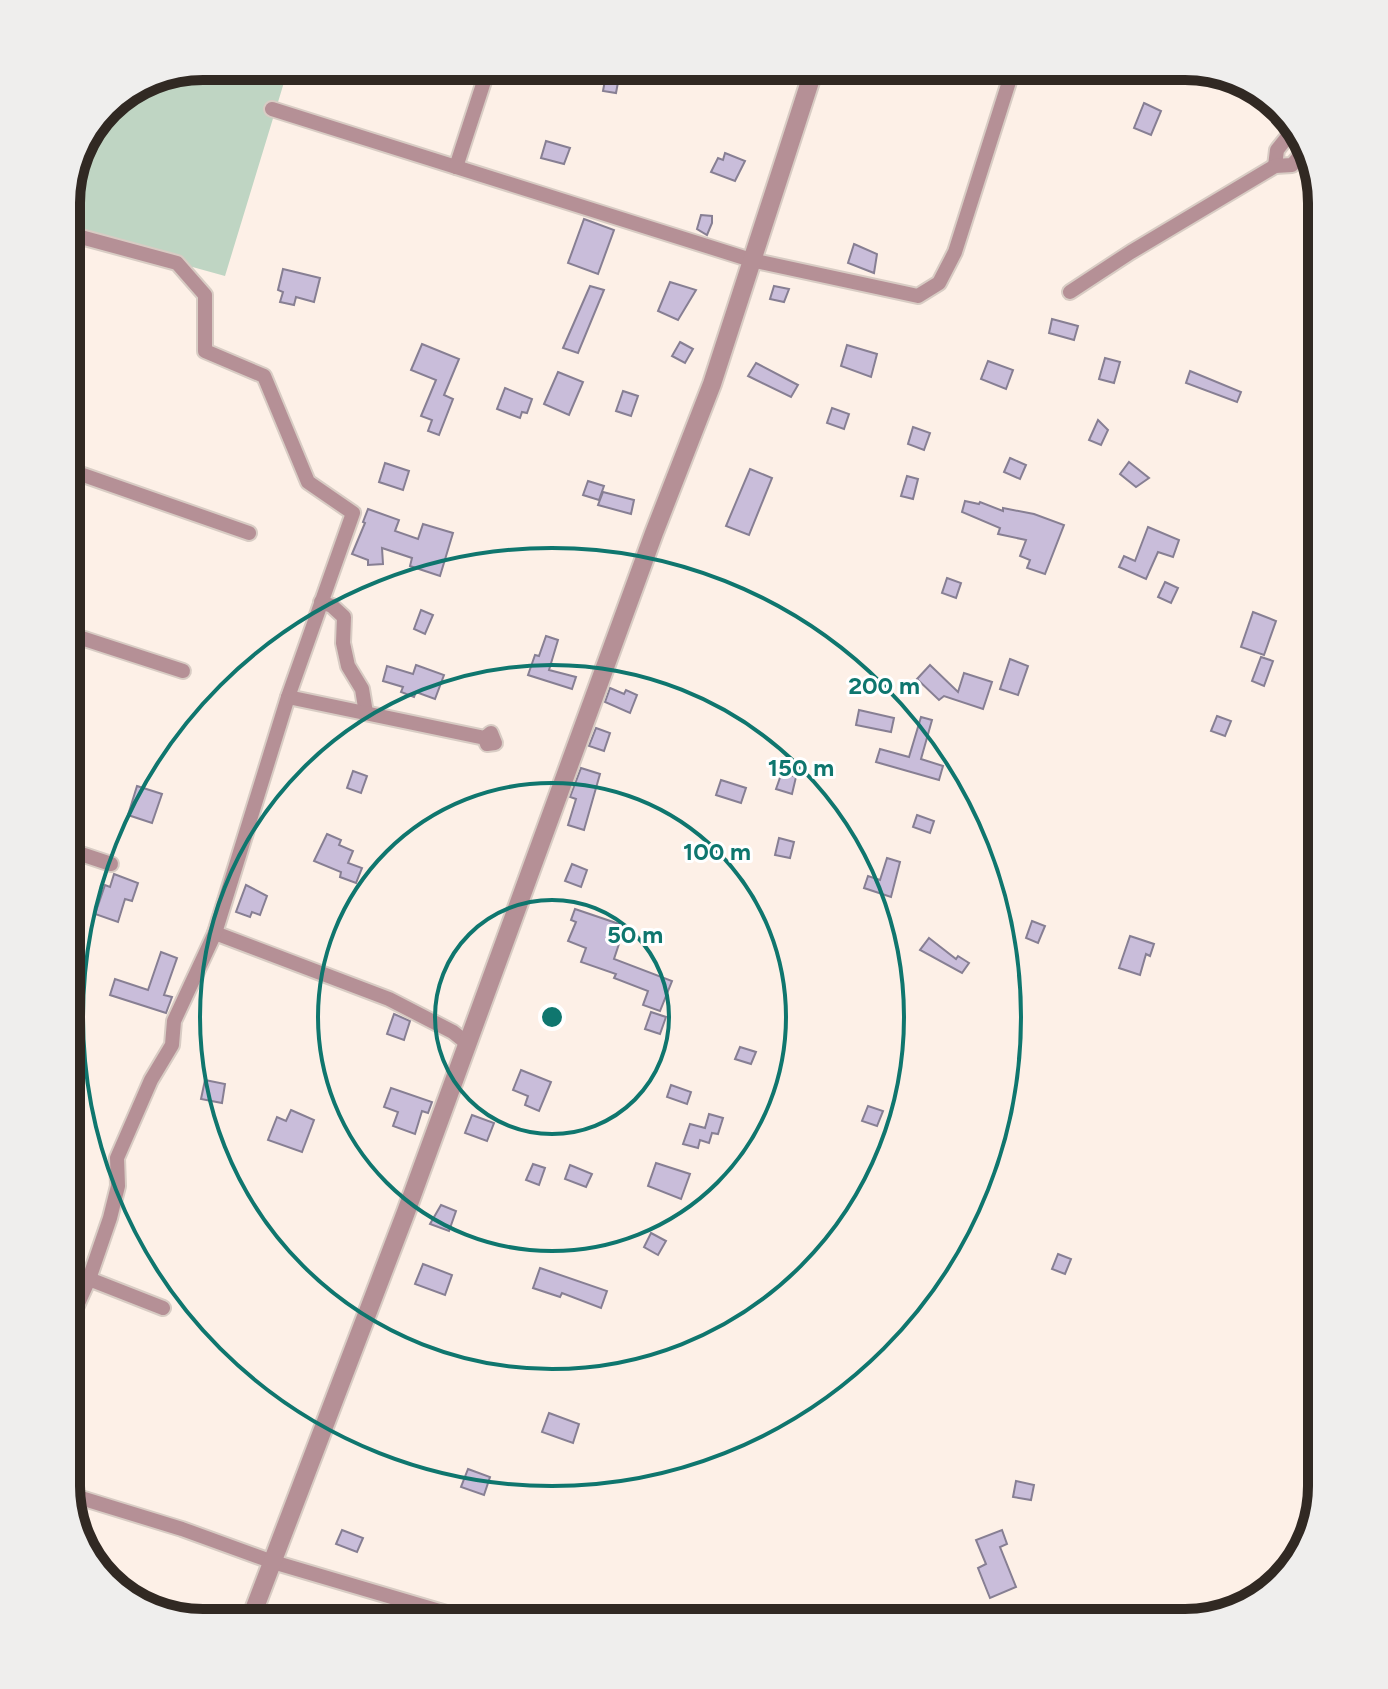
<svg xmlns="http://www.w3.org/2000/svg" width="1388" height="1689" font-family="Figtree,sans-serif">
<rect width="100%" height="100%" fill="#fdf0e7"/>
<path fill="#bfd5c3" d="M203 66H289L225 276 66 232C66 185 74 135 111 102 122 92 185 73 203 66Z"/>
<g fill="#c9bdda" stroke="#877f93" stroke-width="2">
<polygon points="606,75 619,77 616,93 603,91"/>
<polygon points="1144,103 1161,111 1151,135 1134,128"/>
<polygon points="546,141 570,148 564,164 541,158"/>
<polygon points="725,153 745,161 735,181 711,172 718,158 723,160"/>
<polygon points="701,215 712,216 712,223 707,235 697,229"/>
<polygon points="584,219 614,230 598,274 568,263"/>
<polygon points="854,244 877,254 874,273 848,263"/>
<polygon points="283,269 320,278 314,302 296,297 294,305 280,302 283,292 278,290"/>
<polygon points="670,282 696,290 678,320 658,311"/>
<polygon points="590,286 604,290 578,353 563,348"/>
<polygon points="774,286 789,289 784,302 770,299"/>
<polygon points="1052,319 1078,326 1074,340 1049,333"/>
<polygon points="680,342 693,349 685,363 672,356"/>
<polygon points="422,344 459,359 444,395 453,399 439,435 428,431 432,420 421,416 436,380 411,370"/>
<polygon points="847,345 877,354 871,377 841,366"/>
<polygon points="1105,358 1120,362 1114,383 1099,379"/>
<polygon points="988,361 1013,370 1006,389 981,379"/>
<polygon points="756,363 798,385 791,397 748,376"/>
<polygon points="1190,371 1241,392 1237,402 1186,383"/>
<polygon points="558,372 583,382 569,415 544,404"/>
<polygon points="505,388 532,399 527,413 522,412 520,418 497,409"/>
<polygon points="623,391 638,396 631,416 616,411"/>
<polygon points="832,408 849,414 844,429 827,423"/>
<polygon points="1098,420 1108,430 1101,445 1089,440"/>
<polygon points="913,427 930,433 924,450 908,444"/>
<polygon points="1010,458 1026,465 1020,479 1004,472"/>
<polygon points="1129,462 1149,478 1136,487 1120,474"/>
<polygon points="385,463 409,471 403,490 379,482"/>
<polygon points="750,469 772,478 749,535 726,526"/>
<polygon points="907,476 918,479 913,499 901,496"/>
<polygon points="588,481 604,486 599,500 583,495"/>
<polygon points="603,492 634,500 631,514 598,505"/>
<polygon points="965,501 979,504 980,502 1003,511 1003,508 1034,514 1064,525 1045,574 1027,568 1030,560 1020,556 1026,540 998,534 1000,528 962,512"/>
<polygon points="368,509 399,520 395,531 418,539 423,524 453,533 440,576 410,566 412,558 382,548 383,564 368,565 368,560 352,554 365,523 363,522"/>
<polygon points="1148,527 1179,540 1173,557 1158,552 1146,579 1119,567 1124,556 1135,561"/>
<polygon points="947,578 961,583 956,598 942,593"/>
<polygon points="1165,582 1178,588 1171,603 1158,597"/>
<polygon points="421,610 433,615 425,634 414,629"/>
<polygon points="1253,612 1276,621 1264,655 1241,647"/>
<polygon points="546,636 558,640 549,670 576,677 572,689 528,675 535,655 539,656"/>
<polygon points="1261,657 1273,661 1264,686 1252,681"/>
<polygon points="1010,659 1028,666 1018,695 1000,689"/>
<polygon points="416,665 444,675 435,699 416,692 414,697 401,692 403,687 383,681 387,666 413,674"/>
<polygon points="930,665 958,692 964,673 992,682 983,709 944,696 939,700 917,679"/>
<polygon points="610,688 624,694 626,690 637,695 630,713 605,702"/>
<polygon points="859,710 894,718 891,732 856,725"/>
<polygon points="1217,716 1231,721 1225,736 1211,731"/>
<polygon points="921,717 932,720 921,759 943,766 939,780 876,762 880,749 909,757"/>
<polygon points="596,728 610,733 604,751 589,746"/>
<polygon points="581,768 600,774 584,830 568,825 576,799 570,797"/>
<polygon points="353,771 367,776 361,793 347,788"/>
<polygon points="782,772 796,777 792,794 776,789"/>
<polygon points="721,780 746,788 741,803 716,795"/>
<polygon points="137,786 162,794 152,823 128,815"/>
<polygon points="917,815 934,821 930,833 913,827"/>
<polygon points="327,834 341,840 339,845 353,851 348,863 362,868 356,883 340,877 341,872 314,861"/>
<polygon points="779,838 794,842 790,858 775,855"/>
<polygon points="887,858 900,862 891,897 864,888 868,876 880,880"/>
<polygon points="572,864 587,870 581,887 565,881"/>
<polygon points="114,874 138,883 132,901 125,899 118,922 95,914 105,885 110,887"/>
<polygon points="246,885 267,896 260,915 252,912 250,917 236,912"/>
<polygon points="575,909 625,926 614,959 672,981 660,1011 643,1005 648,991 614,978 616,974 581,962 586,948 568,941 576,922 571,920"/>
<polygon points="1032,921 1045,926 1038,943 1026,938"/>
<polygon points="1130,936 1154,944 1150,956 1146,954 1140,975 1119,968"/>
<polygon points="929,938 956,959 958,956 969,963 962,973 920,950"/>
<polygon points="161,952 177,958 164,995 172,997 166,1013 110,995 115,979 148,990"/>
<polygon points="651,1012 666,1017 660,1034 645,1029"/>
<polygon points="394,1014 410,1021 404,1040 387,1034"/>
<polygon points="740,1047 756,1052 751,1064 735,1059"/>
<polygon points="521,1070 551,1082 539,1111 525,1105 528,1096 513,1090"/>
<polygon points="205,1080 225,1084 222,1103 201,1099"/>
<polygon points="671,1085 691,1092 687,1104 667,1097"/>
<polygon points="391,1088 432,1102 428,1113 422,1111 415,1134 393,1126 398,1112 384,1107"/>
<polygon points="868,1106 883,1111 877,1126 862,1121"/>
<polygon points="291,1110 314,1120 302,1152 268,1140 277,1117 286,1121"/>
<polygon points="709,1114 723,1118 718,1134 712,1133 709,1143 700,1140 698,1148 683,1144 690,1124 705,1128"/>
<polygon points="472,1115 494,1123 487,1141 465,1133"/>
<polygon points="656,1163 690,1174 681,1199 648,1186"/>
<polygon points="533,1164 545,1168 539,1185 526,1180"/>
<polygon points="570,1165 592,1174 586,1187 565,1179"/>
<polygon points="441,1205 456,1211 449,1231 430,1224"/>
<polygon points="651,1233 666,1241 658,1255 644,1247"/>
<polygon points="1058,1254 1071,1259 1065,1274 1052,1269"/>
<polygon points="423,1264 452,1275 445,1295 415,1284"/>
<polygon points="540,1268 607,1291 601,1308 562,1293 560,1297 533,1288"/>
<polygon points="549,1413 579,1424 573,1443 542,1432"/>
<polygon points="468,1469 490,1477 484,1495 461,1487"/>
<polygon points="1016,1481 1034,1485 1031,1500 1013,1497"/>
<polygon points="342,1530 363,1538 357,1552 336,1544"/>
<polygon points="1002,1530 1007,1544 1000,1547 1016,1587 990,1598 978,1568 986,1564 976,1540"/>
</g>
<g fill="none" stroke-linecap="round" stroke-linejoin="round">
<defs>
<g id="minor">
<polyline points="272,109 751,260 918,296 939,283 955,252 1014,66"/>
<polyline points="1275,166 1277,150 1297,125"/>
<polyline points="456,167 489,66"/>
<polyline points="1070,292 1131,252 1275,166 1292,165 1306,149"/>
<polyline points="66,469 249,533"/>
<polyline points="321,602 332,606 344,617 343,643 348,666 362,689 366,713"/>
<polyline points="66,633 183,671"/>
<polyline points="288,697 485,738 487,744 495,743 491,733 485,738"/>
<polyline points="66,849 111,864"/>
<polyline points="215,933 389,999 453,1032 468,1044"/>
<polyline points="89,1279 163,1308"/>
<polyline points="66,1342 70,1321 89,1279 110,1218 118,1186 117,1158 151,1080 172,1045 174,1021 215,933 288,697 353,513 308,482 264,376 205,351 205,295 177,263 66,233"/>
<polyline points="68,1494 182,1529 273,1562 480,1623"/>
</g>
<polyline id="tertiary" points="249,1623 406,1212 654,533 712,384 815,66"/>
</defs>
<use href="#minor" stroke="#d8ccc4" stroke-width="18"/>
<use href="#tertiary" stroke="#d8ccc4" stroke-width="22"/>
<use href="#minor" stroke="#b59096" stroke-width="14"/>
<use href="#tertiary" stroke="#b59096" stroke-width="18"/>
</g>
<g fill="none" stroke="#0f766e" stroke-width="4">
<circle cx="552" cy="1017" r="117"/>
<circle cx="552" cy="1017" r="234"/>
<circle cx="552" cy="1017" r="352"/>
<circle cx="552" cy="1017" r="469"/>
</g>
<path d="M0 0H1388V1689H0ZM203 80H1185A123 123 0 0 1 1308 203V1486A123 123 0 0 1 1185 1609H203A123 123 0 0 1 80 1486V203A123 123 0 0 1 203 80Z" fill="#efeeed" fill-rule="evenodd"/>
<path fill="none" stroke="#312923" stroke-width="10" d="M203 80H1185A123 123 0 0 1 1308 203V1486A123 123 0 0 1 1185 1609H203A123 123 0 0 1 80 1486V203A123 123 0 0 1 203 80Z"/>
<circle cx="552" cy="1017" r="12" fill="#0f766e" stroke="#fff" stroke-width="4"/>
<g font-size="24" text-anchor="middle" font-weight="bold" fill="#0f766e" stroke="#fff" stroke-width="6" stroke-linejoin="round" paint-order="stroke">
<text x="884" y="694">200 m</text>
<text x="801" y="776">150 m</text>
<text x="717" y="860">100 m</text>
<text x="635" y="943">50 m</text>
</g>
</svg>
